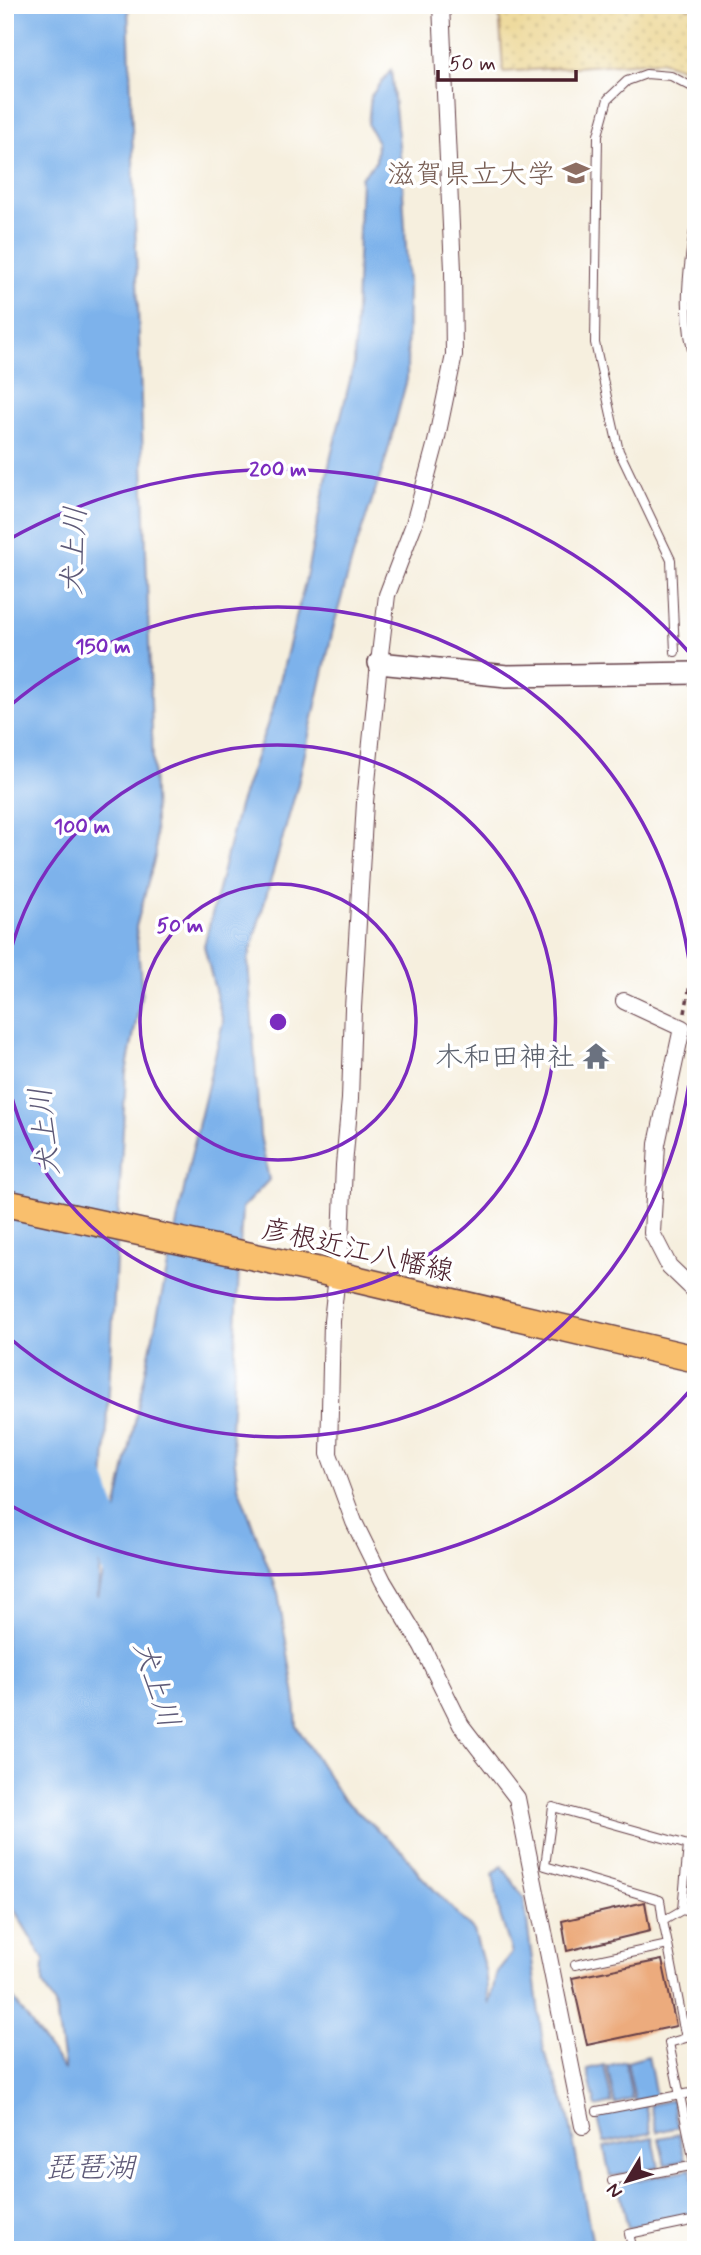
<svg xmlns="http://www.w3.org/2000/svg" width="701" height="2255" font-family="Mynerve,'Klee One',sans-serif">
<defs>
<pattern id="sand-dots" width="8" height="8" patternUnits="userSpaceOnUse" patternTransform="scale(1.75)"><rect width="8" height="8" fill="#eeda9e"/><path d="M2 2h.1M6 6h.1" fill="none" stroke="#cebb88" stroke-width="1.8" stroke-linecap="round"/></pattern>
</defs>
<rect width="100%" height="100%" fill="#fff"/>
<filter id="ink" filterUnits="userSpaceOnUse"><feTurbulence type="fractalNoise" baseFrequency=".0143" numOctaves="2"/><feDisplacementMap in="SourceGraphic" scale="14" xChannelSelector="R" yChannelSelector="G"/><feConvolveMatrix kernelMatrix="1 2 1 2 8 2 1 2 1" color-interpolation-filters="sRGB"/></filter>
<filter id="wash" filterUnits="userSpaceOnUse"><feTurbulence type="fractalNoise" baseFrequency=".00686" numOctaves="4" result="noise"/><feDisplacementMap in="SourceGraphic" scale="28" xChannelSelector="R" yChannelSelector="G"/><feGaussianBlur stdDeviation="1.57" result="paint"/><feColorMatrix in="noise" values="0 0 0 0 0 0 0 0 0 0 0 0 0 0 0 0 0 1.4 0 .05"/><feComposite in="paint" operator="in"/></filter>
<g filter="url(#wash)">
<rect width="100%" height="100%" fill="#f6efde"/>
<polygon fill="url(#sand-dots)" stroke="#9c7c64" stroke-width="2" points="499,5 687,5 687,8 696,7 696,73 661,61 503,72"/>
<g fill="#7db2eb" stroke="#64688b" stroke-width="2">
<polygon points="5,5 128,5 156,853 136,927 142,992 126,1073 98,1597 191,1156 223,1022 204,946 239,806 273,708 305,582 331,456 354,364 361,178 376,161 377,141 368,125 371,96 391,70 402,173 408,285 407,379 385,462 353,556 334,625 298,784 248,960 260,1135 269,1180 242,1208 231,1430 238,1486 278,1593 295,1696 297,1727 342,1798 403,1852 420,1875 474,1931 485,1970 489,2005 497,1972 512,1953 500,1915 493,1874 502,1866 524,1898 544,2052 567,2108 594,2250 5,2250 5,1987 65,2071 55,2005 43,1984 44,1960 5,1894"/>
<polygon points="648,2056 656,2096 635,2101 627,2062"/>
<polygon points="625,2061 632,2099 615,2104 607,2066"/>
<polygon points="604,2065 612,2103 596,2107 587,2069"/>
<polygon points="672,2100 678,2127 657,2132 650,2105"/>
<polygon points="645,2104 651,2133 604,2143 597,2114"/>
<polygon points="679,2134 685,2160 665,2165 659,2138"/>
<polygon points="653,2137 659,2167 610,2177 604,2147"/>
<polygon points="691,2169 696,2196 696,2214 628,2228 618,2184"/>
</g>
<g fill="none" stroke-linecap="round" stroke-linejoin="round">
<polyline stroke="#7db2eb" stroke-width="33" points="88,1478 124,1586"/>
</g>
<g id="blocks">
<g fill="#ecab7d">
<polygon points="645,1902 650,1931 567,1951 562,1921"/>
<polygon points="662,1960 676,2026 587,2045 572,1978"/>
</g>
</g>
</g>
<g filter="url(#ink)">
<use href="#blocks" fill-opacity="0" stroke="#643e46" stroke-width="2"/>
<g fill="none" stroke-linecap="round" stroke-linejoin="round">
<defs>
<g id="service">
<path d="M696 218C688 265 680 317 696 364"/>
<polyline points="675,652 671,560 619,451 595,343 598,135 608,99 627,81 646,74 671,76 696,89"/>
<polyline points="663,1921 660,1900 545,1866 553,1807 688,1845 682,1910"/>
<polyline points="668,1945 683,2024 696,2021"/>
<polyline points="575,1965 668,1945 663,1921 682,1910 696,1913"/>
<polyline points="683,2024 686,2038 669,2043 696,2172"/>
<polyline points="597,2111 696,2092"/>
<polyline points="612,2181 696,2165"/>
<polyline points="633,2250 629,2234 696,2220"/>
</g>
<g id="minor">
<polyline points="441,5 453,270 454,355 436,442 414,524 387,595 379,663 365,802 353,1008 350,1099 344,1165 341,1239 332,1321 329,1454 354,1522 383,1581 422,1646 461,1725 517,1798 583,2126"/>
<polyline points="624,1001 682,1028 657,1144 652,1233 669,1266 696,1292"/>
</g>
<polyline id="tertiary" points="379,663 507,676 696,673"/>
<polyline id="primary" points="5,1203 325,1272 696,1359"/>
</defs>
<use href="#service" stroke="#643e46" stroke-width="10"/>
<use href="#minor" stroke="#643e46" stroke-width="18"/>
<use href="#tertiary" stroke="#643e46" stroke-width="24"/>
<use href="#primary" stroke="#643e46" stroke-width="29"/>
<polyline stroke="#643e46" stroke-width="3.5" stroke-dasharray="5 5" stroke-linecap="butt" points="685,1013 696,951"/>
<use href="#service" stroke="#fff" stroke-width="8"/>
<use href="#minor" stroke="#fff" stroke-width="16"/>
<use href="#tertiary" stroke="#fff" stroke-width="21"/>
<use href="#primary" stroke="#f9bf6d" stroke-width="26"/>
</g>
</g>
<g fill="none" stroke="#7b2cbf" stroke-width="3.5">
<circle cx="278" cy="1022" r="138"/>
<path d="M6 972A277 277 0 1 1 6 1072"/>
<path d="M6 709A415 415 0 1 1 6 1335"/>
<path d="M695 1385A553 553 0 0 1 6 1503M6 541A553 553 0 0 1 695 659"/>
</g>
<defs>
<symbol id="university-bare" viewBox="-9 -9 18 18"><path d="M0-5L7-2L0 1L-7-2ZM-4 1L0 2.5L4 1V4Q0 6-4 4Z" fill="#8d6e63" stroke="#fff" stroke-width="2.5" paint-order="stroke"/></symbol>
<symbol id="temple-bare" viewBox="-9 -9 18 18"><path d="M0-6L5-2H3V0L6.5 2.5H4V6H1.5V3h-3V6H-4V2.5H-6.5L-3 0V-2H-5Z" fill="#6b7280" stroke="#fff" stroke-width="2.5" paint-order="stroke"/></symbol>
</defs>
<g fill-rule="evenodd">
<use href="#university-bare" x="557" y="154" width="38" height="38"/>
<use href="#temple-bare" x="577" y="1037" width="38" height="38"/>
</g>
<g text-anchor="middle" stroke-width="7" stroke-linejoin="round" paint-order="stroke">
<g font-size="28" fill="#785e54" stroke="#fff" text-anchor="end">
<text x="555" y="183">滋賀県立大学</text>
</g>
<g font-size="28" fill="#5b616d" stroke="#fff" text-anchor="end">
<text x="575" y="1066">木和田神社</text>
</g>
<g font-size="28" fill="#4a1f2b" stroke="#fff">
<text transform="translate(358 1249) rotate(13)" y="10">彦根近江八幡線</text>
</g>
<g font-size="30" font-style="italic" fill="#5e5a78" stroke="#fff">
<text transform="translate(73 551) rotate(-87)" y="10">犬上川</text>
<text transform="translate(44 1132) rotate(-96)" y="10">犬上川</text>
<text transform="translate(157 1684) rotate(72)" y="10">犬上川</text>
<text x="90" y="2177">琵琶湖</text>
</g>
</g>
<circle cx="278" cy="1022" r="10" fill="#7b2cbf" stroke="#fff" stroke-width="3.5"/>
<g font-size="21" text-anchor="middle" font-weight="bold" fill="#7b2cbf" stroke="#fff" stroke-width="7" stroke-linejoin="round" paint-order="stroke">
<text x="278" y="476">200 m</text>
<text x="103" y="653">150 m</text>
<text x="82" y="833">100 m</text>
<text x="180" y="932">50 m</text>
</g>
<rect width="701" height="2255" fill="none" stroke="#fff" stroke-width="28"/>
<g transform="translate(627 2181) rotate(232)" stroke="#ffffff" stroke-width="5" paint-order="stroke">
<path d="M0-5L12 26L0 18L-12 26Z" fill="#4a1f2b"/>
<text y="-10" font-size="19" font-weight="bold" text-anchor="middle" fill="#4a1f2b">N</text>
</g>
<path d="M438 70v10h138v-10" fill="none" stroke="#4a1f2b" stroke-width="3.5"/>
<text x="449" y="70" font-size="21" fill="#4a1f2b" stroke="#ffffff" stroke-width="5" paint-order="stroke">50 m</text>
</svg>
